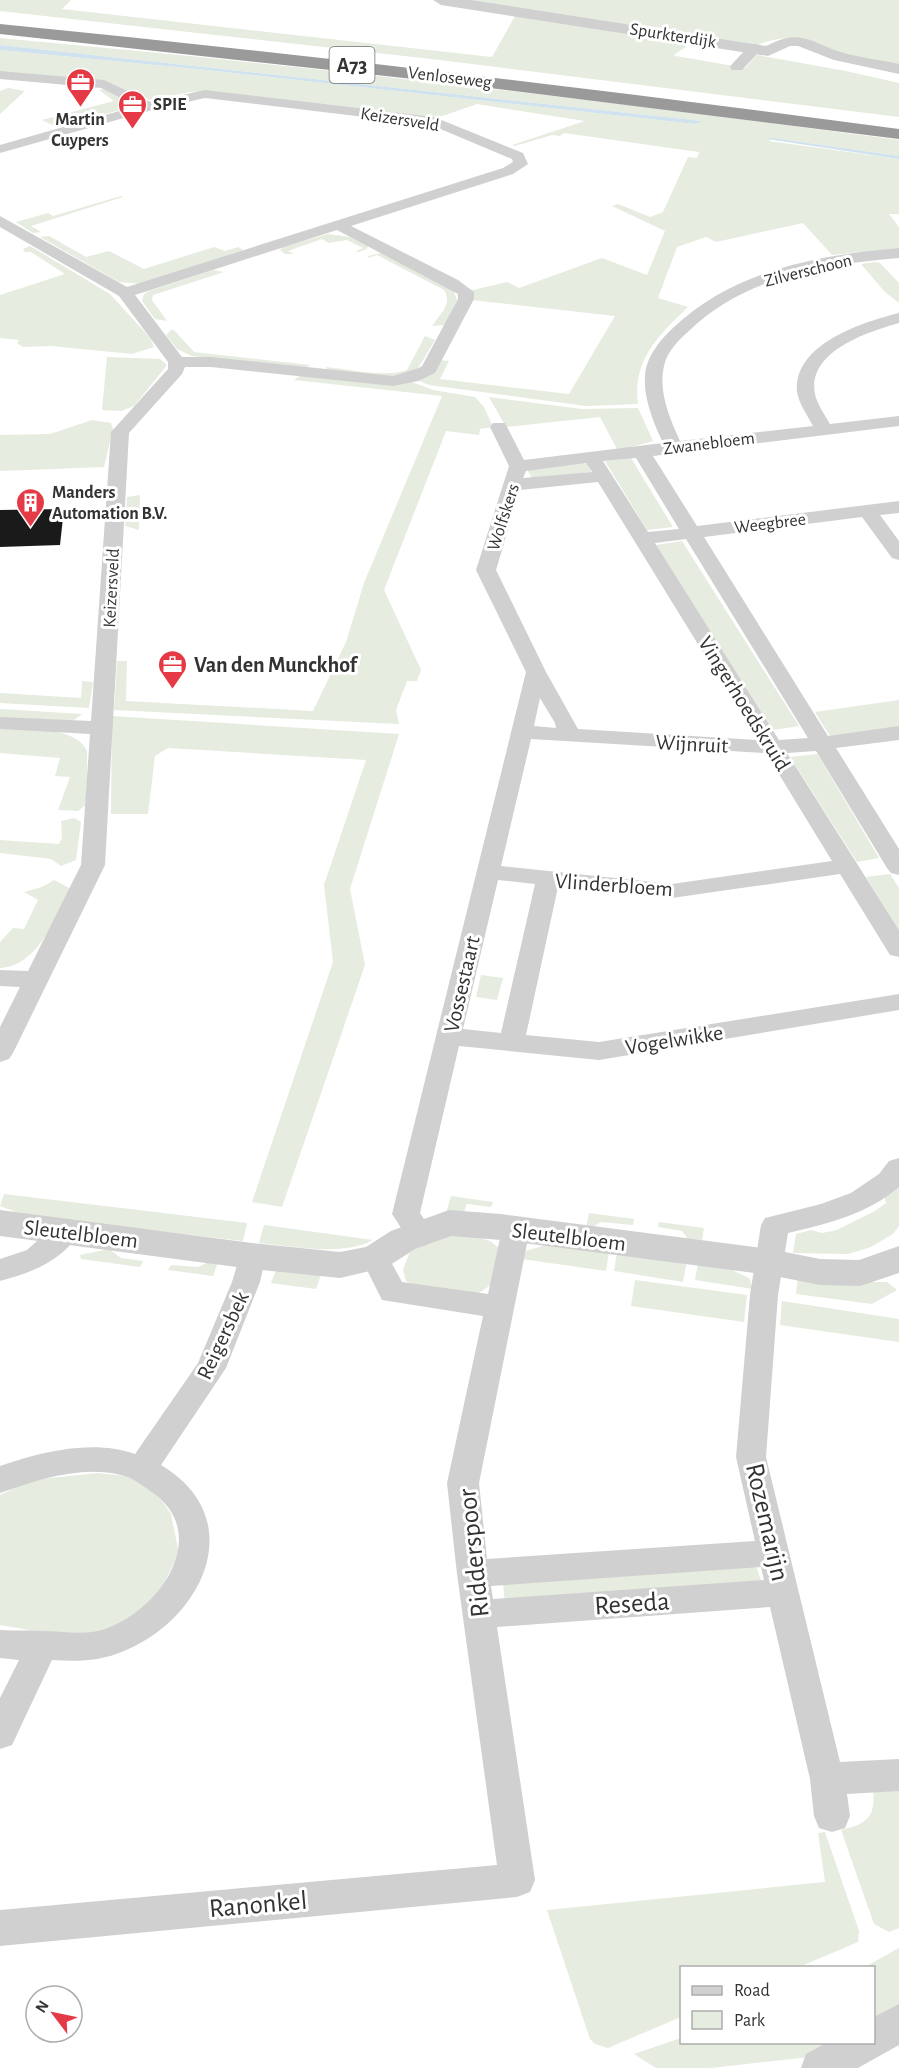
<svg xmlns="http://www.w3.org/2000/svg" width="899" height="2068" font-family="'Alegreya Sans',sans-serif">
<rect width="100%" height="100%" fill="#fff"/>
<g fill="#e6ecdf">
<polygon points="0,0 71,0 62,9 492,57 515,16 690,44 674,55 676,56 745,68 757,55 846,71 899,83 899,117 440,60 0,11"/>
<path d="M442 0H899V68C885 65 870 64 857 59 820 47 798 28 757 45Z"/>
<path d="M0 38C300 65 600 100 899 140V156L773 138 769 141 899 159V214H889L899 227V248L832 255 803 223 716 242 706 237 677 247 658 298 688 307C659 335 632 360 638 404L586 406 429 385 417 380 439 360 449 361 440 379 569 394 615 316 471 300 469 291 507 282 519 288 602 258 647 275 665 231 612 206 618 204 650 217 663 212 688 157 697 158 699 152 564 133 560 136 552 135 515 146 512 145 585 121 477 104 434 119 212 91 190 92 152 100 142 98 113 85 0 74V50L197 69 695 124 701 121 0 45Z"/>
<polygon points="8,88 25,91 0,114 0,91"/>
<polygon points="105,89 129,102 129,107 64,127 57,127 42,120 114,101 99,90"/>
<polygon points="121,196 123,197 31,226 41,232 33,233 16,222 48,213 53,216"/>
<polygon points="328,234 350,237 368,246 367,249 358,252 356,251 363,248 347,240 329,243 322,239 288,251 294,254 285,254 280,250 283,247"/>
<polygon points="49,236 86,257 109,251 144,269 214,247 225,251 238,247 243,250 141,284 119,282 40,237"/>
<polygon points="30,246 110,294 150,338 154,347 132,354 51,346 23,347 17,343 19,340 0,338 0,295 65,274 31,252 25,252 23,249"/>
<path d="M381 253 453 289 457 300 445 325 432 326C440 314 453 304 444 290L377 255 369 258 368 256Z"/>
<polygon points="875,262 880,263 899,283 899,303 884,291 861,264"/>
<polygon points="213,270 224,272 153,295 152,300 167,321 155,319 142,301 144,294 149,291"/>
<polygon points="171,330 174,330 194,352 311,365 304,368 192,356 177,349 166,335"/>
<path d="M425 336 435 340 417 370 391 377 328 371 326 367C348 369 387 378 407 370Z"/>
<polygon points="107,357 160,359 167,365 134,406 121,411 102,410"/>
<polygon points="301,375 412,382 433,390 475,397 484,407 493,427 480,429 479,435 446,431 384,590 421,670 417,681 407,681 396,710 399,724 114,710 117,661 127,661 126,701 313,711 346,642 364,583 442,396 294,380"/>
<polygon points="489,397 582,409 638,408 653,441 618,451 600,417 506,427"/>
<polygon points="92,420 111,423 113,429 104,467 0,471 0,435 50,434"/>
<polygon points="631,458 673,527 647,530 605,461"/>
<polygon points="581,463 587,464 591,472 532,478 528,471 532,469"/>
<polygon points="140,495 139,530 125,526 127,497"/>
<polygon points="682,541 799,726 773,730 656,545"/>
<polygon points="82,681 93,682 89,708 0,703 0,693 81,698"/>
<polygon points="899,700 899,727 830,736 815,712"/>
<polygon points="0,709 82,714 74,720 65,721 0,718"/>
<polygon points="112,716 399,734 350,889 365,965 282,1207 252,1202 333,962 324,885 366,760 168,748 155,756 148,814 111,814"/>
<path d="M0 728C23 729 77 726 87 751V804L78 811 58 810 70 777 55 776 60 758 0 753Z"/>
<polygon points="817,754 821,760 879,858 857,862 790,757"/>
<polygon points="74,818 81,822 76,860 61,866 51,859 0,853 0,840 59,844 62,838 61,821"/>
<polygon points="890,874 899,888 899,930 866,877"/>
<path d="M54 880 71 889C55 918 38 966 0 968V942L13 928 24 929 38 900 24 892 42 887Z"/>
<polygon points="481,975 503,978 497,1000 476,997"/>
<polygon points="899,1183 899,1226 893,1234 871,1247 848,1254 793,1253 796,1234 811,1230 822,1233 837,1230 875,1211 886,1203 884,1196"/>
<polygon points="4,1194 247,1223 243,1241 24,1215 0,1206"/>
<polygon points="451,1196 493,1202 491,1207 467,1204 464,1212 446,1213"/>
<polygon points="589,1213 634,1219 633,1225 601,1222 591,1228 586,1227"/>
<polygon points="659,1222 704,1228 702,1240 688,1239 682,1231 658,1227"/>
<path d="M264 1225 373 1240C341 1257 294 1246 259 1243Z"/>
<polygon points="467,1234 490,1241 499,1248 492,1284 476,1295 415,1287 406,1281 403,1270 410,1251 438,1237"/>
<polygon points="544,1244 609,1252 606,1271 522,1259 526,1251 543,1246"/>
<polygon points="109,1249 121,1258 143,1261 140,1267 81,1259 80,1255"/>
<polygon points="617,1253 687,1261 683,1282 614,1271"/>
<polygon points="209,1262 218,1262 213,1276 168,1270 171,1265 198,1267"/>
<polygon points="698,1264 734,1268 734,1271 749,1278 753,1289 695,1280"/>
<polygon points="276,1270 321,1275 316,1289 271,1283"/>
<polygon points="798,1277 857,1282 887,1282 897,1290 872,1304 796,1294"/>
<polygon points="635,1280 747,1295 744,1322 631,1306"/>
<polygon points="782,1301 899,1319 899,1342 780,1325"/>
<polygon points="98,1473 135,1477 155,1491 171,1514 179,1554 158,1594 122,1627 82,1634 40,1632 0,1625 0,1495 31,1480"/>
<polygon points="755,1562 761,1581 505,1604 503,1583"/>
<path d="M899 1788V1928L889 1932 874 1924 841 1830C866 1824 876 1818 873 1790Z"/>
<polygon points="825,1832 859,1931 858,1942 799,1967 682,1968 681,2017 608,2048 595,2044 590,2039 547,1910 825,1882 818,1833"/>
<polygon points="899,1948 899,2009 874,2024 874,1968 863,1968"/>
<polygon points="681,2038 682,2042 842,2043 819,2056 711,2068 656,2068 634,2054"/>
</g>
<g fill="#cfe2ee">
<polygon points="0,45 702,121 695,124 197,69 0,50"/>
<polygon points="773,138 899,156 899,159 767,139"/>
</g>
<polygon fill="#1a1a1a" points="64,509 60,545 0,547 0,510"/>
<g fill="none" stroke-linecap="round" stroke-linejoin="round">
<g fill="#d0d0d0" fill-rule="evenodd">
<polygon points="755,44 760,45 762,48 760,51 742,70 732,70 730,67 732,64 750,45"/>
<path d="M0 71 104 80 151 102 205 90 434 117 523 153 528 164 513 174 351 226 458 280 474 292V299L435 373 418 381 393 386 211 367H185L182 374 129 433 105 865 13 1053 9 1059 0 1062V1027L20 987 0 986V970L28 971 81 865 90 734 0 729V717L91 721 111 432 168 369V362L119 296 0 227V216L127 287 503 168 513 162 512 159 431 125 205 98 152 110 0 153V145L137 106 101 88 0 79ZM337 230 458 294V299L422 366 419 368 393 376 211 357H182L135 295Z"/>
<path d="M899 248V258C826 264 745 277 690 330 679 340 667 351 664 366 658 392 670 419 680 441L813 426C808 416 799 404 797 392 793 344 863 322 899 313V323C868 332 807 351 815 394 817 404 825 415 830 424L899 416V426L653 456 697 526 899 501V513L880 515 899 541V560L892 558 862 517 704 537 828 736 899 726V740L836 748 899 849V875L891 873 887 868 816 751 787 753 899 930V957L890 955 840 874 672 898 558 887 526 1035 599 1042 899 994V1010L599 1060 459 1046 420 1213 433 1233 429 1240 419 1243 409 1240 392 1214 526 672 476 570 509 466 490 427 493 423H505L524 460 663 443C653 421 641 394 646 368 650 352 662 338 674 327 734 270 819 255 899 248ZM636 458 679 529 648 532 603 461ZM586 463 592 472 523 478 526 471ZM598 482 757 740 578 729 546 672 496 570 520 490ZM686 539 808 738 779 740 655 543ZM540 698 555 723 556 728 534 726ZM531 739 766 753 832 861 672 884 501 866ZM498 880 535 884 501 1033 463 1029Z"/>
<path d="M899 1158V1187C868 1214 827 1224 788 1233L778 1295 766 1457 840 1762 899 1759V1791L847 1794 850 1816 845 1828 832 1832 819 1828 814 1816 810 1779 770 1607 497 1627 535 1880 530 1892 517 1897 0 1946V1910L497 1865 457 1574 447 1483 483 1316 382 1300 361 1258 365 1251 375 1247 385 1251 402 1282 488 1294 502 1229 506 1222 516 1219 526 1222 530 1229 479 1483 487 1559 755 1541 736 1457 750 1295 761 1225 765 1218 821 1204 851 1193 879 1174 889 1161ZM761 1567 764 1580 493 1599 491 1586Z"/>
<path d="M67 1220 77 1223 81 1230C63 1261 33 1272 0 1281V1259L27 1250 57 1223Z"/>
<path d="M252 1245 262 1249 266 1256 260 1282 226 1368 161 1465C250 1518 204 1618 124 1651 101 1661 78 1662 52 1660L12 1745 0 1749V1698L19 1660 0 1658V1630C14 1631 27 1630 41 1631 62 1631 85 1636 105 1629 161 1610 214 1532 149 1490 141 1484 131 1477 121 1475 81 1465 37 1480 0 1493V1466C41 1452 92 1439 135 1454L198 1363 232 1282 242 1249Z"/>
<polygon points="899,2004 899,2045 858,2068 801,2068 806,2054 828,2042 874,2042 874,2017"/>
</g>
<g fill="#d0d0d0" fill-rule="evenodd">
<path d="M433 0H471L766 46C802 27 810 43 844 53 862 58 881 60 899 64V74L834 60 798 46H790L768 56 441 5Z"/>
<polygon points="0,1210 252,1243 340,1252 366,1247 391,1231 449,1210 501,1214 770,1249 820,1259 859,1260 899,1246 899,1273 860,1286 820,1285 770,1275 501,1240 451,1236 415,1249 387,1267 340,1278 252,1269 0,1236"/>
</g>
<path fill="#9a9a9a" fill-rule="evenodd" d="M0 24C300 54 600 89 899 129V139L450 83 0 34Z"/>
</g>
<defs>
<symbol id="office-pin" viewBox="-11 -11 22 30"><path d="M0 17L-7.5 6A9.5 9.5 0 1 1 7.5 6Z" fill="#e63946" stroke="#fff"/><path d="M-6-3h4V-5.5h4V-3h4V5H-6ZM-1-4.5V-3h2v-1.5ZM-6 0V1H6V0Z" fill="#fff"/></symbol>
<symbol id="building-pin" viewBox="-11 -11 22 30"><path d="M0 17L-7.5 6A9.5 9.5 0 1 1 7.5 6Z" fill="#e63946" stroke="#fff"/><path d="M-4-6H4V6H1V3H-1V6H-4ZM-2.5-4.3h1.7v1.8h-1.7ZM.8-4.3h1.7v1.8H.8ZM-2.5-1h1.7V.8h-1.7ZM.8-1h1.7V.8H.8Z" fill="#fff"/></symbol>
</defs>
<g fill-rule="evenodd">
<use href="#office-pin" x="64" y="66" width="33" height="45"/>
<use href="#office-pin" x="116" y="88" width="33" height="45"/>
<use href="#building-pin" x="14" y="486" width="33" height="45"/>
<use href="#office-pin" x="156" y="648" width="33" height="45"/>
</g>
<g text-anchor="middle" stroke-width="6" stroke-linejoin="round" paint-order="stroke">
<g font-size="18" fill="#333" stroke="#fff">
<text transform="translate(673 35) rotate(9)" y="6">Spurkterdijk</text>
<text transform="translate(450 77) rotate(7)" y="6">Venloseweg</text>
<text transform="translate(400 119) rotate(9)" y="6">Keizersveld</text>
<text transform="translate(808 270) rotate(-14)" y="6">Zilverschoon</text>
<text transform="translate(709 443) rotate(-7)" y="6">Zwanebloem</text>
<text transform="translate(503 517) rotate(-72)" y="6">Wolfskers</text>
<text transform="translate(770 523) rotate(-7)" y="6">Weegbree</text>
<text transform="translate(111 588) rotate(-87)" y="6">Keizersveld</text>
</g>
<g font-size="18" font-weight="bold" fill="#333" stroke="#fff" text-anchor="start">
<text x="153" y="110">SPIE</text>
<text x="80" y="125" text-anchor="middle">Martin<tspan x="80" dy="21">Cuypers</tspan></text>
<text x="52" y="498">Manders<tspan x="52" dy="21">Automation B.V.</tspan></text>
</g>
<rect fill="#fff" stroke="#707070" stroke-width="1.5" x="329.5" y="47" width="45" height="36" rx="4.5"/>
<g font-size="21" font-weight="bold" fill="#333">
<text x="352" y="72">A73</text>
</g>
<g font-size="22" font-weight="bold" fill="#333" stroke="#fff" text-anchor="start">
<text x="194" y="672">Van den Munckhof</text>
</g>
<g font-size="22" fill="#333" stroke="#fff">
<text transform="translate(745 703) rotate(58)" y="8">Vingerhoedskruid</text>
<text transform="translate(692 743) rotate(3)" y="8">Wijnruit</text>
<text transform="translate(614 884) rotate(4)" y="8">Vlinderbloem</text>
<text transform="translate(461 984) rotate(-77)" y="8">Vossestaart</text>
<text transform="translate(674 1039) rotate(-9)" y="8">Vogelwikke</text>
<text transform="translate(81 1233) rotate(7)" y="8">Sleutelbloem</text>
<text transform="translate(569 1236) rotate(7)" y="8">Sleutelbloem</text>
<text transform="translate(222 1335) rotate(-65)" y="8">Reigersbek</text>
</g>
<g font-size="27" fill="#333" stroke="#fff">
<text transform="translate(768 1522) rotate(77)" y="9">Rozemarijn</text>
<text transform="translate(473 1553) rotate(-96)" y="9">Ridderspoor</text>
<text transform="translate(632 1603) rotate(-4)" y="9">Reseda</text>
<text transform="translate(258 1904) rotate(-5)" y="9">Ranonkel</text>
</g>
</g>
<rect x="680" y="1966" width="195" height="78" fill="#ffffff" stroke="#adadad" stroke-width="1.5"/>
<rect x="692" y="1986" width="30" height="9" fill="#d0d0d0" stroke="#adadad" stroke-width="1.5"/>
<text x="734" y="1996" font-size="18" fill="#333333">Road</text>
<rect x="692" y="2011" width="30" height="18" fill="#e6ecdf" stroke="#adadad" stroke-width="1.5"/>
<text x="734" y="2026" font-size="18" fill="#333333">Park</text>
<g transform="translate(54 2014) rotate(302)"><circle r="28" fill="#ffffff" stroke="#adadad" stroke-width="1.5"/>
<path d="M0-4.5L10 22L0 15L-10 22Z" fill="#e63946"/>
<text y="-9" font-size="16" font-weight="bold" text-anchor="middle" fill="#333333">N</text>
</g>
</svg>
